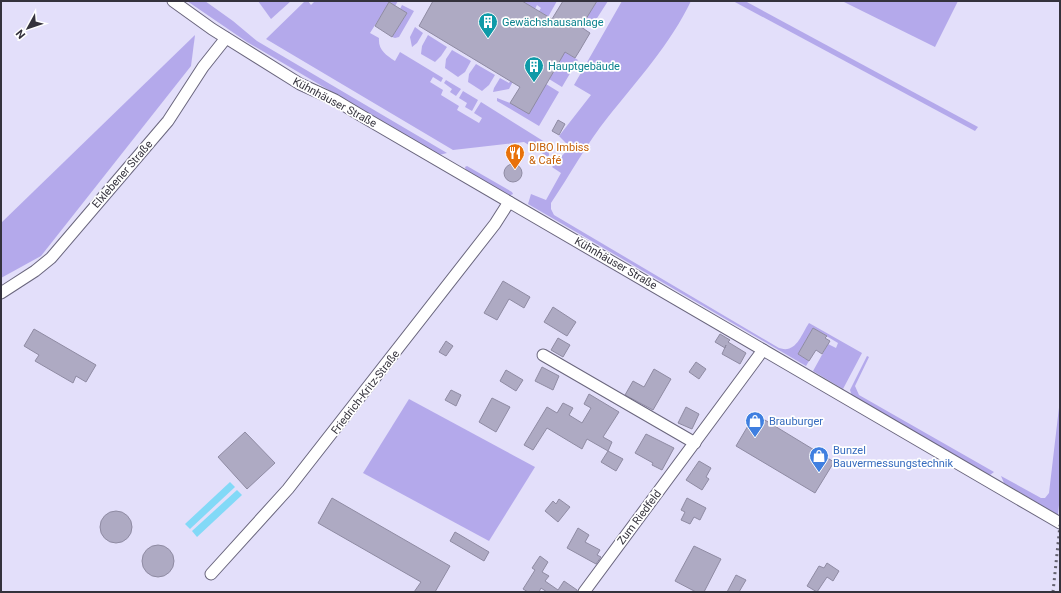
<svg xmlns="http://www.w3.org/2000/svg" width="1061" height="593" font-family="Roboto,sans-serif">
<rect width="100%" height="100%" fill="#e3dffa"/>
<g fill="#b4a9eb">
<polygon points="187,1 205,1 233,21 257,41 447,153 439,155 247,42"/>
<polygon points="258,1 291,1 271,19"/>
<path d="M305 1H308L311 5 315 1H398L395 6 389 3 370 33 379 38C378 50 386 55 395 61L400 52 443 78 441 82 433 77 430 82 443 90 441 95 459 106 457 110 479 123 482 118 474 113 481 102 548 144 549 155 548 157 524 142 453 150 266 39Z"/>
<polygon points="522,1 557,1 548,17 539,11 541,8 537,5 535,9"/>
<polygon points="597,1 608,1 592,26 588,23 584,29 580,28"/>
<path d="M622 1H691C671 43 637 81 608 117 587 143 570 175 551 203V209L554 215 779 348C796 354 801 335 809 323L862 353 843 389 813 371 828 344 836 348 838 343 813 328 798 354 809 361 806 366 528 204 531 194 546 200 561 173 552 167 570 147 559 136 591 95 574 85Z"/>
<polygon points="733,1 745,1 978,127 975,131"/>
<polygon points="842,1 958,1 935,47"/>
<polygon points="402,5 414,11 399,37 395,38 392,37 407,13 400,9"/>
<polygon points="415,27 423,33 417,43 412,47 410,37"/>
<polygon points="195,35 191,66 41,256 1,278 1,223"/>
<polygon points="428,35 447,47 441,56 435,62 421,54 422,46"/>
<polygon points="537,36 509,89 493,92 494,88 500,78 509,83"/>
<polygon points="542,38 578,60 562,87 549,79 558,64"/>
<polygon points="452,50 471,61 465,72 458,77 445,68 446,59"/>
<polygon points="476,64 495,75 489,85 482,91 468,82 469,74"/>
<polygon points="446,80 461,89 456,96 450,92 452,89 444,83"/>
<polygon points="546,84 559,92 539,126 497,101 497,98 510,103"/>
<polygon points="463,91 478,100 472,111 465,107 467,103 459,98"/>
<polygon points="467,166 512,192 513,194 509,196 466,171 465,167"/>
<polygon points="867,356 869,357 855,386 859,395 994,472 990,475 852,396 850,390"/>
<polygon points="409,399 535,467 489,541 363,473"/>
<polygon points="1060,399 1060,495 1058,515 1004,483 1001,476 1041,498 1045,498 1049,493"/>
</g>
<g fill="#82d9f7">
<polygon points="230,482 235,487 190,529 185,524"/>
<polygon points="237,490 242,495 197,537 192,531"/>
</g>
<g fill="#aeaac3" stroke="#8f8ba3">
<polygon points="433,1 522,1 552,19 563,1 597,1 581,27 590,33 580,50 575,58 565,52 529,114 510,103 520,87 419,26"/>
<polygon points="389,2 407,13 392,37 375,26"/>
<polygon points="558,120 565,124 559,135 552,131"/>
<circle cx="513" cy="173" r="9"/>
<polygon points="503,281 530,297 524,308 509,299 497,320 484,313"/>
<polygon points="553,307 576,322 567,336 544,322"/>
<polygon points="813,328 827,336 825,338 830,341 822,354 816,350 809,361 798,354"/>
<polygon points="34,329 96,365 86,382 76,376 73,383 35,361 39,355 24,346"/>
<polygon points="720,334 730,340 728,342 746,353 740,364 722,354 726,345 725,348 715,342"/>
<polygon points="558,338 570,345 563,357 551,350"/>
<polygon points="446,341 453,346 446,356 439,352"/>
<polygon points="696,362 706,369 699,379 689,372"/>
<polygon points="542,367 559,376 553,390 535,381"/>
<polygon points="654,369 671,379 653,410 625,395 633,381 644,387"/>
<polygon points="506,370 523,380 516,391 500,381"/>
<polygon points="451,390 461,395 456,406 445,400"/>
<polygon points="589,394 619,412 603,437 612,442 608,451 587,439 582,449 547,428 533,450 524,445 547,407 557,413 563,403 573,408 569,415 582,423 591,408 584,404"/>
<polygon points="492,398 510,407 496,432 479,422"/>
<polygon points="686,407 699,414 692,429 678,423"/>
<polygon points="755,414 834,462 815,493 736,446"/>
<polygon points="245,432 275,463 247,489 218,457"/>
<polygon points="646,434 674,448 662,470 652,465 653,463 635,453"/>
<polygon points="608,451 623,459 616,471 601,462"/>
<polygon points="699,461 711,468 706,477 709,479 702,490 686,480"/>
<polygon points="332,498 450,566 435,592 414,592 421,582 318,523"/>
<polygon points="687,498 706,508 700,520 694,517 690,524 681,520 685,512 681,510"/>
<polygon points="559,499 570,507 558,522 545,511 553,501 556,504"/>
<circle cx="116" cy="527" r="16"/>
<polygon points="578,528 589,535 585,542 600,550 597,555 601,557 596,564 567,548"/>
<polygon points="455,532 489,552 484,561 450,541"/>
<circle cx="158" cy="561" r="16"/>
<polygon points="694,546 721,559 704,592 696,592 675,581"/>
<polygon points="540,556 548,562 542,572 549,576 545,581 558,590 564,581 577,590 577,592 547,592 541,588 539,592 528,592 523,589 535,570 532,568"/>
<polygon points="827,563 839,571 833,581 827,577 817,592 807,586 819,566 824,568"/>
<polygon points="736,575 746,580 739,592 727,592"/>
</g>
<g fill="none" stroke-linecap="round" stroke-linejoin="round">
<defs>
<g id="minor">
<polyline points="173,1 212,29 300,84 335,100 360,115 1060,523"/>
<polyline points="1,293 35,271 51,258 168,121 203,67 226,38"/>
<polyline points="543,355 695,443"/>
<polyline points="211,574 288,489 495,224 509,202"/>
<polyline points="584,592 763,350"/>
</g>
</defs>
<use href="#minor" stroke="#6a667d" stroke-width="13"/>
<use href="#minor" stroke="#fff" stroke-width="11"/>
<polyline stroke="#646270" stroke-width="3" stroke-dasharray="2 4" stroke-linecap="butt" points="1053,592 1060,525"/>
</g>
<defs>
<symbol id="building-pin" viewBox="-11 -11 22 30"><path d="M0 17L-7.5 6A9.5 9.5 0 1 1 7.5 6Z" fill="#0f9aa8" stroke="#fff"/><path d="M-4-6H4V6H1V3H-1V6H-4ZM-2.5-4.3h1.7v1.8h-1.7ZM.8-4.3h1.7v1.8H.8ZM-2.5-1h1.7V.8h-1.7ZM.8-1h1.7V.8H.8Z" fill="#fff"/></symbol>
<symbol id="restaurant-pin" viewBox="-11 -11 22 30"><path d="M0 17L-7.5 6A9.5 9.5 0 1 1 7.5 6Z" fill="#e8710a" stroke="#fff"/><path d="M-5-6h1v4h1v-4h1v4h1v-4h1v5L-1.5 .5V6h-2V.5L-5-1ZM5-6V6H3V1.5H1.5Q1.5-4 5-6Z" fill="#fff"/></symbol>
<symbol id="shop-pin" viewBox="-11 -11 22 30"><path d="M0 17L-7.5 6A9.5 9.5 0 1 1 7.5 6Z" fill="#3f7fe0" stroke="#fff"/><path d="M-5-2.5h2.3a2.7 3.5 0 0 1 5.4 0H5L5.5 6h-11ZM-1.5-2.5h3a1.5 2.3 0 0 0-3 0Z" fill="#fff"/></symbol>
</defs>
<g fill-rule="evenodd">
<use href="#building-pin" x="477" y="11" width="22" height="30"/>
<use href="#building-pin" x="523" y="55" width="22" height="30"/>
<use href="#restaurant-pin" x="504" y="142" width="22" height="30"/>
<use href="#shop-pin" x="744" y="410" width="22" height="30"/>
<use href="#shop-pin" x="808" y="445" width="22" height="30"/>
</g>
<g text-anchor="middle" stroke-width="3.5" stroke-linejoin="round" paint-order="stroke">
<g font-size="11" fill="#0d838f" stroke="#fff" text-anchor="start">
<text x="502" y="26">Gewächshausanlage</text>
<text x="548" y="70">Hauptgebäude</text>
</g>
<g font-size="11" fill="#34323c" stroke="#fff">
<text transform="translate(335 102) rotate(28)" y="4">Kühnhäuser Straße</text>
<text transform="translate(122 174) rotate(-49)" y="4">Elxlebener Straße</text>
<text transform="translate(616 263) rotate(30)" y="4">Kühnhäuser Straße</text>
<text transform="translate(365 392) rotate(-52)" y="4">Friedrich-Kritz-Straße</text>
<text transform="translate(639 517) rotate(-53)" y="4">Zum Riedfeld</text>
</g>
<g font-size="11" fill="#c56008" stroke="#fff" text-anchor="start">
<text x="529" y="151">DIBO Imbiss<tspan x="529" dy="13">&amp; Café</tspan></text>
</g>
<g font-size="11" fill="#366cbe" stroke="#fff" text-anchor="start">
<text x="769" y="425">Brauburger</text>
<text x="833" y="454">Bunzel<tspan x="833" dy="13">Bauvermessungstechnik</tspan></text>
</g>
</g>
<rect width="1061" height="593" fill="none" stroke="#34323c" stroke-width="4"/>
<g transform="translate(28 28) rotate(230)" stroke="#ffffff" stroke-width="3" paint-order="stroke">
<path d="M0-3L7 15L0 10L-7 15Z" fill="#34323c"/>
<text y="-6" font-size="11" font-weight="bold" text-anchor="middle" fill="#34323c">N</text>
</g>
</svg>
